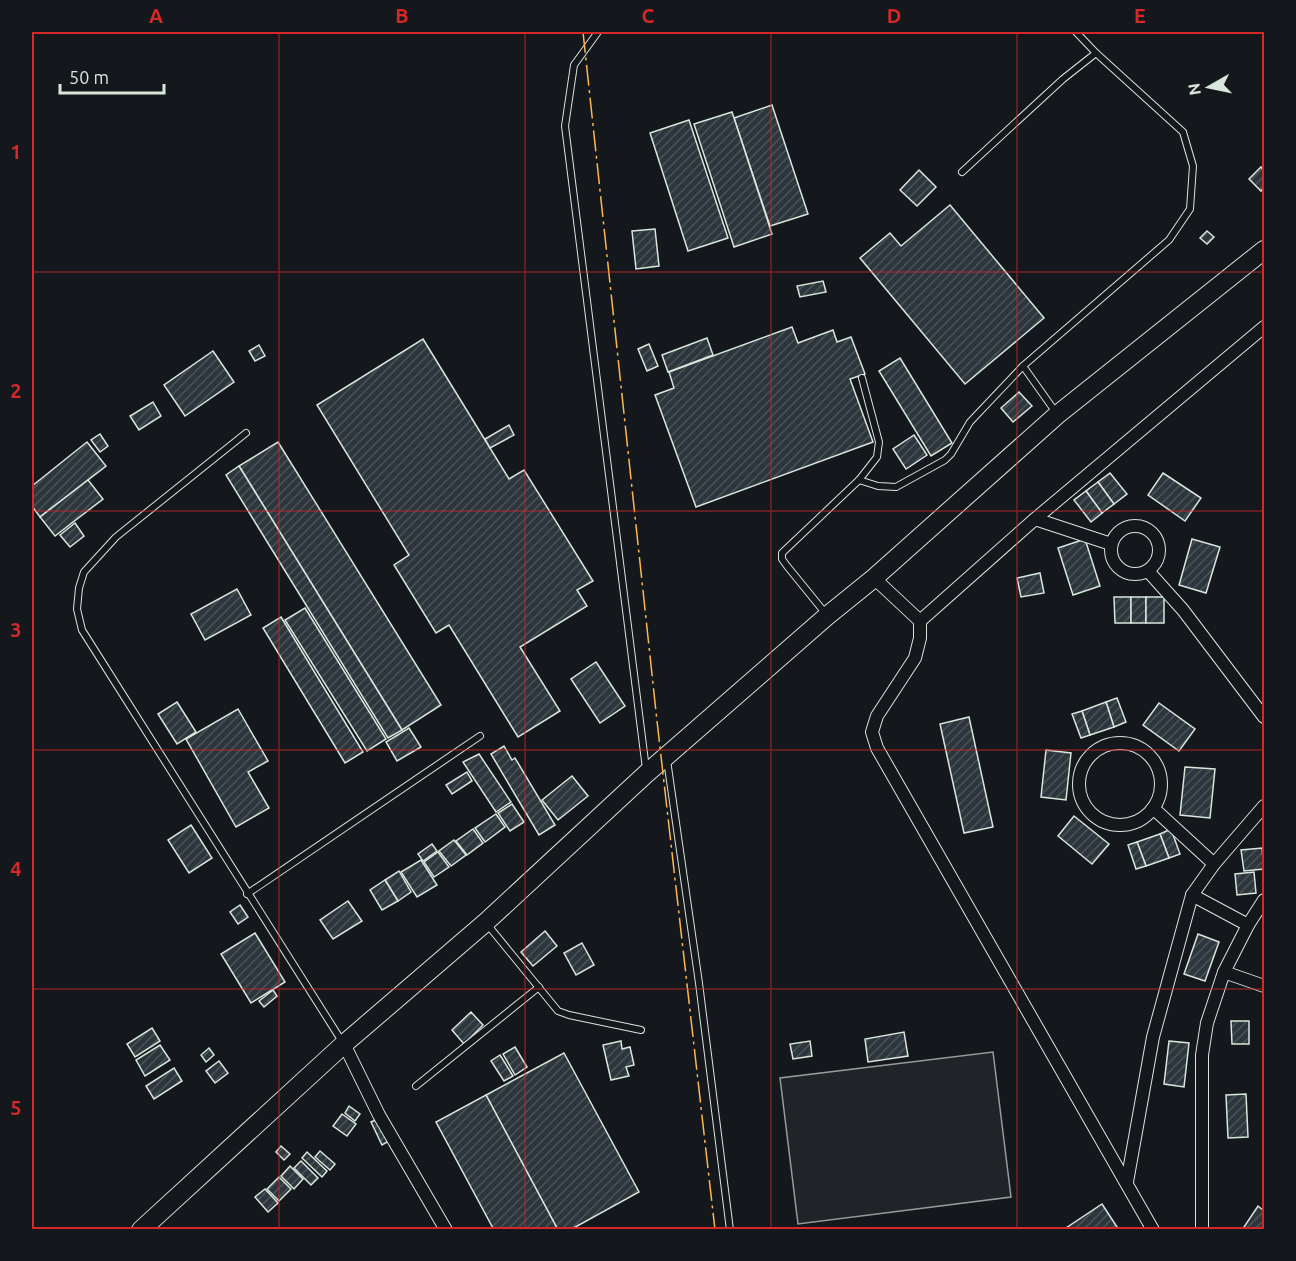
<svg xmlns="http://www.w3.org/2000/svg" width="1296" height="1261" font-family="Ubuntu,sans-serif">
<defs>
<pattern id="building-hatch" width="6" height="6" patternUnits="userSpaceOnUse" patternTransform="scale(1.5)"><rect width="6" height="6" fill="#2c363c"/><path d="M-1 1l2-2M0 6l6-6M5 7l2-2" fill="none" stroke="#4a5358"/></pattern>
</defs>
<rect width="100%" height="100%" fill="#14181c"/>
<polygon fill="#202428" stroke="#939e99" stroke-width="1.5" points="993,1052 1011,1197 798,1224 780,1078"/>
<g fill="url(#building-hatch)" stroke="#d8e6dc" stroke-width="1.5">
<polygon points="772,105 808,214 770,226 734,118"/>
<polygon points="732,112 772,234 734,247 694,124"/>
<polygon points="689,120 728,238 688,251 650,133"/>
<polygon points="1261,167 1264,171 1264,187 1261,191 1249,179"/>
<polygon points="919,170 936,187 917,206 900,190"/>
<polygon points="950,205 1044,318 965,384 860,258 890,233 901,246"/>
<polygon points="655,229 659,266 636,269 632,231"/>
<polygon points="1207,231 1214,237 1207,244 1200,238"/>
<polygon points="823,281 826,292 800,297 797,286"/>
<polygon points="792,327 798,343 833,330 837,342 851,337 865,374 850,379 873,442 696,507 655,395 674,388 669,372"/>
<polygon points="707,338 713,355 668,372 662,355"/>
<polygon points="423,339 509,479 524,470 593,581 577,590 587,606 520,647 560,711 518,737 449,625 436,633 394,565 409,555 317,405"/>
<polygon points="649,344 658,366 647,371 638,349"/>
<polygon points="259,345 265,356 255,361 249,351"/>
<polygon points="213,351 234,382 185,416 164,385"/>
<polygon points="900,358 952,443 931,456 879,371"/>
<polygon points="1019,392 1032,406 1013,422 1001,408"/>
<polygon points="153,402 161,416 139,430 130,416"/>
<polygon points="509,425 514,435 490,448 485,439"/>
<polygon points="100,434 108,446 100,452 91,440"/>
<polygon points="914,435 927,455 906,469 893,449"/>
<polygon points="87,442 106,466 40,517 32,506 32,486"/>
<polygon points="278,442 441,705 402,730 239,466"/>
<polygon points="239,466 402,730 388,738 226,475"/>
<polygon points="1110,473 1127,494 1114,504 1098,482"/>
<polygon points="1163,473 1201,498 1185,521 1148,495"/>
<polygon points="88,480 103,499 55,536 40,517"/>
<polygon points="1098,482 1114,504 1102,513 1086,491"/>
<polygon points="1086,491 1102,513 1091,522 1074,500"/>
<polygon points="75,523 84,536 70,547 60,535"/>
<polygon points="1085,539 1100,586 1073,595 1058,548"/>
<polygon points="1192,539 1220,547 1206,593 1179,585"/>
<polygon points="1040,573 1044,593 1021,597 1017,578"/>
<polygon points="237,589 251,615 205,640 191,614"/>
<polygon points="1114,597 1131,597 1131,623 1115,623"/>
<rect x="1131" y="597" width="15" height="26"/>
<rect x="1146" y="597" width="18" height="26"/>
<polygon points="305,608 386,739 367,751 285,620"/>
<polygon points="281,617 363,752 345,763 263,628"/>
<polygon points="596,662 625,706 600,723 571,679"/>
<polygon points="1117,698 1126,722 1114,727 1106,702"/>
<polygon points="177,702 196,732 177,744 158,714"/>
<polygon points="1106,702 1114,727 1090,735 1082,711"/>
<polygon points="1159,703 1195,729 1179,751 1143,725"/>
<polygon points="238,709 268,761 248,772 269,808 236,827 186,739"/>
<polygon points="1082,711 1090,735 1081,738 1072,714"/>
<polygon points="969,717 993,827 964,833 940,724"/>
<polygon points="409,728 421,747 397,761 386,742"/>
<polygon points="504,746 512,760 515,758 555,825 539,835 491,754"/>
<polygon points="1046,750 1071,753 1066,800 1041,797"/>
<polygon points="479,754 511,802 496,812 463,762"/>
<polygon points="1185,767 1215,769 1210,818 1180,815"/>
<polygon points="467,772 472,781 452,794 446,785"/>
<polygon points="572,776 588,796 558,820 542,800"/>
<polygon points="512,804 524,822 510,831 498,813"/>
<polygon points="496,814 505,827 485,842 475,828"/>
<polygon points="1074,816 1109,844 1092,864 1058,836"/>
<polygon points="191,825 212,858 189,873 168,840"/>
<polygon points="473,829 483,843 467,855 456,841"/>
<polygon points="1171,829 1180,854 1169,858 1160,834"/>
<polygon points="1160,834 1169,858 1146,866 1137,842"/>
<polygon points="454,840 466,855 451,866 439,851"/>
<polygon points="1137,842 1146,866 1136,869 1128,845"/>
<polygon points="432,844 437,851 423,861 418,854"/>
<polygon points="1262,848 1264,869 1244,871 1241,850"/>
<polygon points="438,852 449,867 434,877 424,862"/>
<polygon points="421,860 437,885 417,897 401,872"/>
<polygon points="399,871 411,892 398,901 385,880"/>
<polygon points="1254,872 1256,893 1237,895 1235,874"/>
<polygon points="385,880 398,901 382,910 370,890"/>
<polygon points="348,901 362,921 333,939 320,920"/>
<polygon points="240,905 248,917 238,924 230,912"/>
<polygon points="545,931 557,946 533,966 521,952"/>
<polygon points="255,933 285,982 251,1003 221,954"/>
<polygon points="1198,934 1219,942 1205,981 1184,974"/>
<polygon points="582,943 594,965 576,975 564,953"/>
<polygon points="273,990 277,996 264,1007 259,1001"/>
<polygon points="471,1012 483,1025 464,1044 452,1030"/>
<polygon points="1231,1021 1249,1021 1249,1044 1232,1044"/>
<polygon points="152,1028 160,1041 135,1057 127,1044"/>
<polygon points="904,1032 908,1056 868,1062 865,1039"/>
<polygon points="621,1041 622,1049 630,1047 634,1065 626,1067 629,1076 611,1080 603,1045"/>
<polygon points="810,1041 812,1056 793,1059 790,1044"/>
<polygon points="1169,1041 1189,1043 1184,1087 1164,1084"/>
<polygon points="160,1045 170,1060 145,1076 136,1060"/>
<polygon points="515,1047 527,1067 515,1075 503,1054"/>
<polygon points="209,1048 214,1055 206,1062 201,1055"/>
<polygon points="564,1053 639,1192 570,1230 558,1230 486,1095"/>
<polygon points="500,1055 513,1076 504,1081 491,1061"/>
<polygon points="219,1061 228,1073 215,1083 206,1071"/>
<polygon points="174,1068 182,1081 154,1099 146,1086"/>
<polygon points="1246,1094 1248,1137 1228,1138 1226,1095"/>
<polygon points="486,1095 558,1230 494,1230 436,1122"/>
<polygon points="349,1106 360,1114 355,1121 345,1113"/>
<polygon points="342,1114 356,1124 347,1136 333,1126"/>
<polygon points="378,1119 389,1141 382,1145 371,1122"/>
<polygon points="281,1146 290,1154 284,1160 276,1152"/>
<polygon points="320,1151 335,1164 330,1170 315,1157"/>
<polygon points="307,1152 327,1171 322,1177 302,1158"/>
<polygon points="301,1161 318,1178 311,1185 294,1168"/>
<polygon points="290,1166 303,1179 294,1189 281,1176"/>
<polygon points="279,1177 291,1189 279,1201 267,1189"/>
<polygon points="265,1189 278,1203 268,1212 255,1197"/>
<polygon points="1102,1204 1119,1230 1063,1230"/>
<polygon points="1258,1206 1264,1211 1264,1230 1242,1230"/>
</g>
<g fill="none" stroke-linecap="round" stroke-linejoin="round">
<defs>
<g id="lane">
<polyline points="598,32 574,65 565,126 646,769"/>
<polyline points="1076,32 1096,53"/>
<polyline points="962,172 1063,79 1096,53 1183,132 1193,166 1190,209 1169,240 1023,366 1057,414"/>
<polyline points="246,433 116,537 84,572 79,588 77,609 82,630 343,1043"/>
<polyline points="859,480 878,486 896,487 945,460 951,454 970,422 1023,366"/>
<polyline points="826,614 787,566 782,559 782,553 859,480 877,457 879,442 862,378"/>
<polyline points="667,760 699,983 730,1230"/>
<polyline points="247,894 480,736"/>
<polyline points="487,924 558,1011 569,1015 641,1030"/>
<polyline points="416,1086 539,987"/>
</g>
<g id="street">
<polyline points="1035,519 1111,544"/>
<circle cx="1135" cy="550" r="24"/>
<polyline points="1148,571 1183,610 1264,717"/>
<polyline points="874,578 920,621 920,638 915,658 877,716 872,732 877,748 1153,1230"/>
<polyline points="920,621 1035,519 1264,327"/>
<circle cx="1120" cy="784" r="41"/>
<polyline points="1153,808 1214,864"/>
<polyline points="1192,895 1248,925"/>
<polyline points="1224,972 1264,986"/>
<polyline points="344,1044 379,1115 446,1230"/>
<polyline points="1127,1182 1153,1037 1192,895 1214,864 1264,806"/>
<polyline points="1202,1230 1202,1055 1207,1023 1224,972 1248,925 1264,900"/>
</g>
<polyline id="secondary" points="141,1230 344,1044 486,922 647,773 827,616 874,578 1057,415 1264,250"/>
</defs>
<use href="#lane" stroke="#d8e6dc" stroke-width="8"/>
<use href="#street" stroke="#d8e6dc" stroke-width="14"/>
<use href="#secondary" stroke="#d8e6dc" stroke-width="20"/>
<use href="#lane" stroke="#14181c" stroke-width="6"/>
<use href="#street" stroke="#14181c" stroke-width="12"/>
<use href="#secondary" stroke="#14181c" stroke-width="18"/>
<polyline stroke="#ffb74d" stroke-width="1.5" stroke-dasharray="21 4.5 3 4.5" stroke-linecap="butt" points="583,32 657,721 715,1230"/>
</g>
<path fill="none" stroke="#d62828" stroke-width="1.5" stroke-opacity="0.55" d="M279 32V1230M525 32V1230M771 32V1230M1017 32V1230M32 272H1264M32 511H1264M32 750H1264M32 989H1264"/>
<rect width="1296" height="1261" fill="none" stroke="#14181c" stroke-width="66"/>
<g transform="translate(1209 87) rotate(261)" stroke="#14181c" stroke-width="4.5" paint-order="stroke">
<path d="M0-4.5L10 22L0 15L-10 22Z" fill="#d8e6dc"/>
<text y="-9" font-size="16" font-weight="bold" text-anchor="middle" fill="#d8e6dc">N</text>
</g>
<path d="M60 84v9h104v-9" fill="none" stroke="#d8e6dc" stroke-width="3"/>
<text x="69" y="84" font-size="18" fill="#d8e6dc" stroke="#14181c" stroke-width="4.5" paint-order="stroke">50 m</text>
<rect x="33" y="33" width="1230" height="1195" fill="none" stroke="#d62828" stroke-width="2"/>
<g font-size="20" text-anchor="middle" font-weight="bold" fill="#d62828">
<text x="156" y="23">A</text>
<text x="402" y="23">B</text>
<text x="648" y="23">C</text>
<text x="894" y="23">D</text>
<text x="1140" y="23">E</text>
<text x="16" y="159">1</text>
<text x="16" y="398">2</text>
<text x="16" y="637">3</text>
<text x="16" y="876">4</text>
<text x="16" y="1115">5</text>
</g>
</svg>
